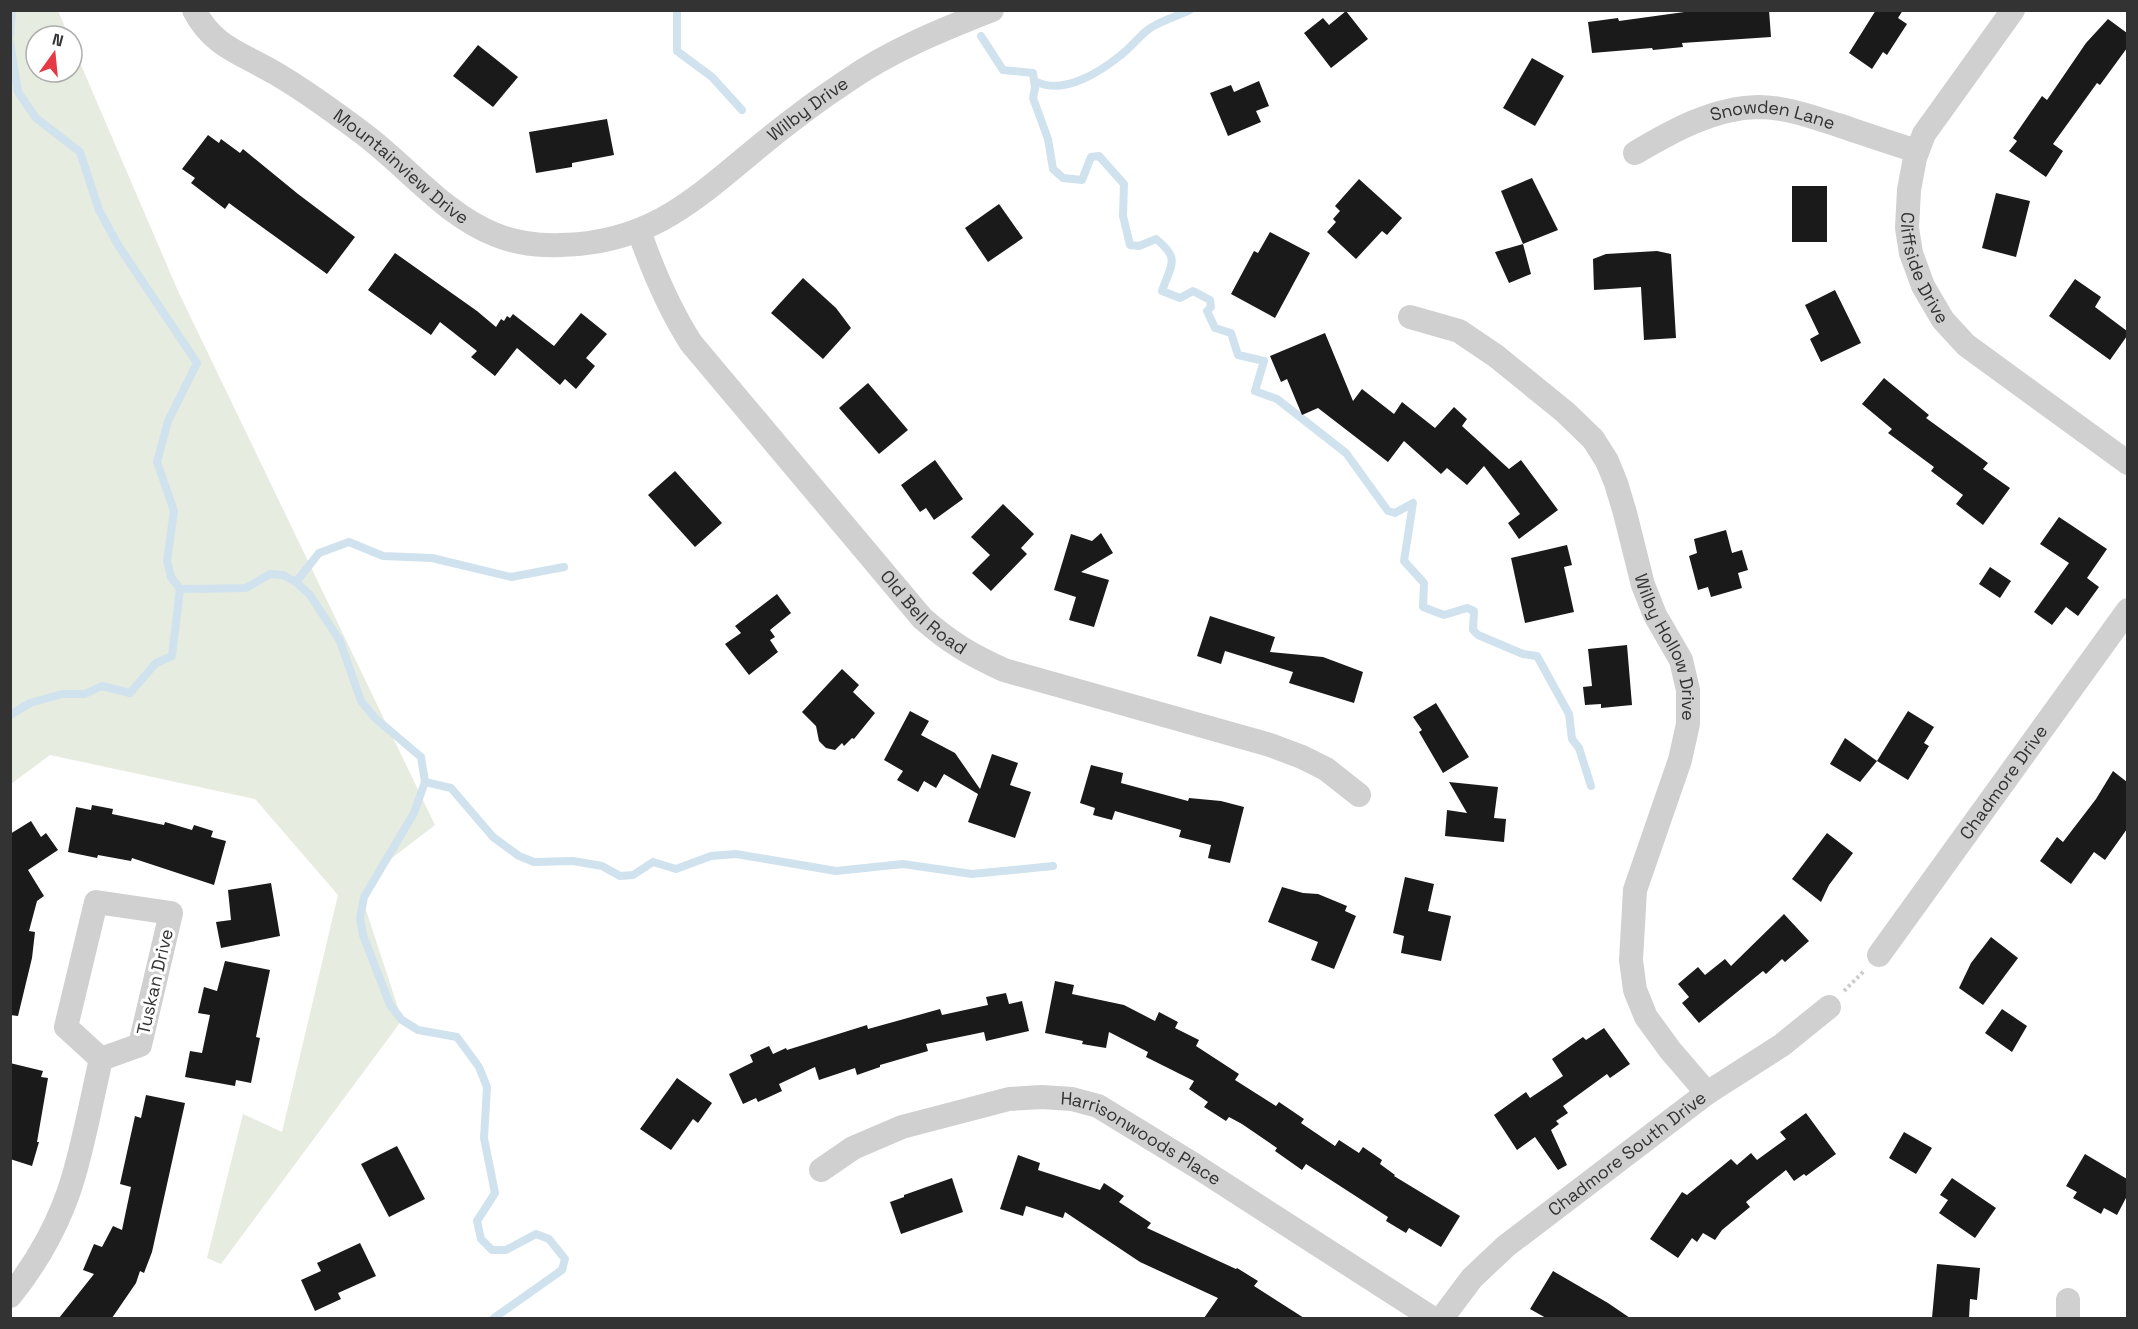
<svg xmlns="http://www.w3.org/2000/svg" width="2138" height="1329" font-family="'Space Grotesk',sans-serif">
<rect width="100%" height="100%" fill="#fff"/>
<polygon fill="#e6ecdf" points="11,10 58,11 69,36 36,36 36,72 72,72 72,44 178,291 435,825 384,864 364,904 402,1020 221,1264 207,1258 243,1114 282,1132 338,895 255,799 50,755 11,784"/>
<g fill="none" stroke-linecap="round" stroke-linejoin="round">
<g stroke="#cfe2ee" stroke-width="8">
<polyline points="677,10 677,51 712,77 742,110"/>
<polyline points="10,36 12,10"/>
<path d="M981 36 1003 70 1033 73 1035 88 1033 98 1048 139 1053 169 1063 178 1082 180 1091 157 1099 156 1124 184 1123 216 1130 245 1139 246 1156 239C1181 259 1171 264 1162 291L1180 298 1193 291 1210 300 1211 307 1207 311 1215 328 1231 333 1238 355 1264 361 1255 391 1277 399 1346 453 1388 511 1395 513 1413 503 1404 561 1424 583 1423 607 1444 615 1467 608 1474 611 1473 630 1478 635 1523 654 1537 656 1569 714 1572 739 1579 748 1591 786"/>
<polyline points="10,42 18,92 36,118 80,152 99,210 118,245 197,363 168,421 157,462 174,511 167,561 171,577 180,589 172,656 156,663 130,693 102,686 85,694 62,694 30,703 10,715"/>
<path d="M1035 88 1037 82C1064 95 1100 72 1121 55 1132 47 1140 34 1152 27 1163 20 1178 16 1190 10"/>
<polyline points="296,582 319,553 349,542 383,556 432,558 511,577 564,567"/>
<polyline points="180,589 246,588 270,574 283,575 296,582 310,595 340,641 361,701 375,718 421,757 425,782 414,813 364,897 360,918 363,935 390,1005 402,1020 418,1030 457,1037 479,1067 487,1087 484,1138 495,1193 477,1221 481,1239 492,1250 506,1250 536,1234 549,1239 565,1259 562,1270 494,1318"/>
<polyline points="425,782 451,788 493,837 519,856 534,862 573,861 602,866 620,876 633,875 653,862 676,869 711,856 736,854 836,871 903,864 972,874 1053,866"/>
</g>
</g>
<g fill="#1a1a1a">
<polygon points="1699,10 1769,10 1771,37 1682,43 1683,47 1653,50 1652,48 1592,53 1588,22 1618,18 1619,21"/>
<polygon points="1876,10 1903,10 1898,18 1907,24 1887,55 1883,52 1872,69 1849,53"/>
<polygon points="1346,11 1368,39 1331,68 1304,33 1323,18 1329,25"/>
<polygon points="2108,19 2127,33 2127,48 2100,85 2097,83 2053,144 2063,151 2046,177 2009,151 2017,141 2013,138 2042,96 2047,100 2086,43"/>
<polygon points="478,45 518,77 493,107 453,76"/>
<polygon points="1532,58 1564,76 1535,126 1503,108"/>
<polygon points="1259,81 1269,106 1256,111 1261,122 1228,136 1210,93 1231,85 1234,92"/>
<polygon points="607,119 614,155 572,163 572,167 536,173 529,132"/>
<polygon points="208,135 219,143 221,139 240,153 243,149 298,194 355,237 327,274 233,206 229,203 225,209 191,183 195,178 182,169"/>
<polygon points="1532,178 1558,230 1523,244 1501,191"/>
<polygon points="1359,179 1402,218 1387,235 1382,231 1356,259 1327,232 1336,222 1333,219 1340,211 1335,206"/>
<rect x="1792" y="186" width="35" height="56"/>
<polygon points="1996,193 2030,201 2016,257 1982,248"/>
<polygon points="999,204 1023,238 988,262 965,228"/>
<polygon points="1270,232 1310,253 1275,318 1231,294 1254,251 1258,253"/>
<polygon points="1523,244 1531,274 1509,283 1495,252"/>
<polygon points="1657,251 1671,254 1676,338 1644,340 1641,287 1594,290 1593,259 1606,254"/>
<polygon points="395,253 477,311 496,327 501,319 504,321 507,316 510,318 513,314 554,346 581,313 607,334 586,358 595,366 576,389 565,379 560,385 517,348 495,376 471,357 477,351 440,322 431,335 368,290"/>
<polygon points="803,278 836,308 851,328 823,359 771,313"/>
<polygon points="2075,279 2101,297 2095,307 2127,331 2127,336 2110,360 2049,316"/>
<polygon points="1835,290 1861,343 1821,362 1810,339 1819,334 1805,305"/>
<polygon points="1325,333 1353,401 1362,389 1394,414 1402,402 1435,428 1454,407 1467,419 1462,426 1509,469 1521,460 1558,510 1519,539 1508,523 1520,514 1484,466 1467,485 1447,468 1441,474 1404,441 1388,462 1318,408 1302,415 1287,379 1281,382 1270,356"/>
<polygon points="1884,378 1929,415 1926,418 1988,463 1983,469 2010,488 1983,525 1956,504 1963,495 1931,471 1934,467 1888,433 1892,429 1862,404"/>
<polygon points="868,383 908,430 879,454 839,408"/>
<polygon points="935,460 963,499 934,520 926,508 920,512 901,485"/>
<polygon points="675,471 722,523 695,547 648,495"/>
<polygon points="1003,504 1034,534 1021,548 1027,554 991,591 972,573 990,555 971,537"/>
<polygon points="2059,517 2107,549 2087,578 2099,587 2078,616 2066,607 2052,625 2034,612 2069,563 2040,544"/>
<polygon points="1726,530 1732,553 1742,550 1748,570 1738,573 1742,588 1711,597 1708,587 1698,590 1689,556 1697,553 1694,539"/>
<polygon points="1101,533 1113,553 1081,572 1109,580 1094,627 1069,620 1076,597 1054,590 1071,534 1092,541"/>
<polygon points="1567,545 1572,565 1564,567 1574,612 1525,623 1511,558"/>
<polygon points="1990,567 2011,581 2000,598 1979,584"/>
<polygon points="777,594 791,613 770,630 775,637 770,640 778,652 749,675 725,644 741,633 735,626"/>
<polygon points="1210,616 1275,637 1270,652 1323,657 1363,672 1354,703 1289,683 1293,672 1225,651 1221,664 1197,656"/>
<polygon points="1627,645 1632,705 1601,708 1601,704 1585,705 1583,687 1592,686 1588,649"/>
<polygon points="842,669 859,685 853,692 875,713 854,739 852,738 844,746 842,743 835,750 826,748 819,741 816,726 802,712"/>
<polygon points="1436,703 1469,757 1443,773 1419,732 1422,730 1413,717"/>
<polygon points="910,711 929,721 921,735 955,753 980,789 992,754 1018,763 1010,785 1031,792 1015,838 968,822 978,794 944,774 936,788 924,781 918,792 897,780 903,771 884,760"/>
<polygon points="1908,711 1934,727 1924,743 1929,746 1908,780 1877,761"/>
<polygon points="1845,738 1877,761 1860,782 1830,764"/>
<polygon points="1091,765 1123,773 1121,783 1188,801 1189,798 1221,801 1244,807 1230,863 1208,858 1211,845 1179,837 1181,830 1115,811 1112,820 1093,815 1095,808 1080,803"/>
<polygon points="2113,771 2127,782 2127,829 2105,860 2094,852 2071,884 2040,861 2057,837 2063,842 2096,799"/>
<polygon points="1449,782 1498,787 1494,818 1506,819 1504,842 1445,836 1447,810 1467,813"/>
<polygon points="92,805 113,809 112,814 164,825 165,822 192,830 194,825 213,831 211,837 226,841 214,885 132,858 131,861 98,855 97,858 68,852 76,807 91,810"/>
<polygon points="31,821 41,837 46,833 58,850 28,870 44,896 37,901 29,931 35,932 32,958 18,1016 10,1015 10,834"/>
<polygon points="1827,833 1853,853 1829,885 1821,902 1792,879"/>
<polygon points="1405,877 1434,884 1428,911 1451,916 1441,961 1401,953 1404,936 1393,933"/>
<polygon points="271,883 280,936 221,948 216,922 231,920 228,890"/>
<polygon points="1282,887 1303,893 1318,894 1347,906 1345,911 1356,916 1334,969 1311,960 1318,942 1268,922"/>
<polygon points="1784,914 1809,941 1785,962 1782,959 1766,974 1763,971 1699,1023 1682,1003 1689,997 1678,984 1698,967 1705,975 1725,959 1731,966"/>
<polygon points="1991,937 2018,958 1983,1005 1959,988 1971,963"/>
<polygon points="225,961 270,970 256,1037 260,1038 251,1083 236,1080 235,1086 185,1077 190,1051 202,1053 210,1015 198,1013 204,987 217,991"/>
<polygon points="1055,981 1074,985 1072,994 1124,1005 1155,1021 1159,1012 1178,1022 1175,1028 1199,1040 1196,1046 1239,1074 1235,1080 1276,1106 1279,1102 1304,1119 1301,1123 1335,1146 1339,1140 1359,1153 1363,1147 1382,1160 1380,1164 1395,1175 1394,1176 1460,1216 1441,1247 1409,1228 1406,1233 1386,1221 1388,1217 1306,1164 1302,1170 1275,1151 1277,1148 1242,1124 1229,1117 1226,1121 1204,1107 1208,1102 1189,1089 1194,1081 1146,1057 1148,1052 1109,1032 1106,1048 1082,1044 1083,1041 1045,1033"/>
<polygon points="1006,993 1009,1004 1022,1001 1029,1031 986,1041 984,1032 926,1044 928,1051 880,1065 880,1067 857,1075 855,1068 819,1080 815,1067 779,1084 782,1091 758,1102 756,1098 743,1104 729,1074 753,1062 750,1055 769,1046 773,1054 786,1048 787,1050 867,1025 868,1029 940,1009 942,1015 988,1005 986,997"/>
<polygon points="2002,1009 2027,1026 2012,1052 1985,1033"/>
<polygon points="1604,1028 1630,1064 1610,1078 1607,1074 1563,1106 1568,1113 1556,1121 1559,1124 1551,1130 1567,1165 1558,1170 1535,1137 1517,1150 1494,1115 1526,1092 1530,1098 1563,1076 1552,1059 1583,1037 1586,1040"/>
<polygon points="10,1063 43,1071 41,1077 48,1078 37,1142 39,1142 32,1166 10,1159"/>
<polygon points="677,1078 712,1103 698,1123 693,1119 671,1150 640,1129"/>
<polygon points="146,1095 185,1103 152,1252 144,1273 140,1271 136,1283 112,1318 59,1318 94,1274 83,1270 94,1244 102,1247 113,1226 122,1230 131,1187 120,1184 135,1116 141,1118"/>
<polygon points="1806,1113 1836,1154 1806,1176 1804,1174 1794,1181 1786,1170 1746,1202 1750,1207 1722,1230 1715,1240 1703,1233 1697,1242 1692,1238 1678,1258 1650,1239 1682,1192 1687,1195 1731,1159 1737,1165 1751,1153 1757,1160 1786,1139 1780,1132"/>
<polygon points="1904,1132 1932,1148 1916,1174 1889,1158"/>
<polygon points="397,1146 425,1199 389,1217 361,1164"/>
<polygon points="2085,1154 2127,1179 2127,1196 2117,1215 2104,1208 2101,1214 2073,1198 2077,1192 2066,1186"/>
<polygon points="1018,1155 1040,1163 1038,1170 1100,1190 1104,1183 1124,1196 1119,1202 1151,1223 1147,1228 1236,1269 1237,1268 1258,1281 1254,1286 1304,1318 1204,1318 1218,1298 1140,1262 1065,1212 1063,1218 1026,1206 1023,1216 1000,1209"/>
<polygon points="952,1178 963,1212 901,1234 890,1202 904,1197 904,1195"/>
<polygon points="1952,1178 1996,1208 1975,1238 1939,1213 1948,1200 1940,1195"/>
<polygon points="360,1243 376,1276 338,1293 341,1299 315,1311 301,1280 321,1271 317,1263"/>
<polygon points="1937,1264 1980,1268 1977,1300 1970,1299 1969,1318 1932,1318"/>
<polygon points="1553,1271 1608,1303 1630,1318 1546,1318 1530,1309"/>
</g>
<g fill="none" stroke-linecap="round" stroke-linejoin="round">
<polyline stroke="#cdcdcd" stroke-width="4" stroke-dasharray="3 3" stroke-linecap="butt" points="1844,991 1864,971"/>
<g stroke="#d0d0d0" stroke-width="24">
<path id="s1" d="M194 10C213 47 241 53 275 73 304 90 333 111 361 132 405 164 444 215 496 235 516 243 539 246 561 245 649 243 692 202 756 149 785 125 815 102 847 81 891 50 942 30 992 10"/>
<path id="s2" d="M2013 10 1924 134 1915 158 1909 190 1907 228 1911 253 1923 286 1943 320 1966 345 2128 463"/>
<path id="s3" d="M1635 153C1672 131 1713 108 1758 107 1786 107 1812 117 1838 125 1865 134 1891 143 1917 151"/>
<path id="s4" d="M639 231C653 271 668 307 691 343L922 618C949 642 971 655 1004 670L1270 745 1302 757 1326 769 1359 795"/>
<path id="s5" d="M1410 317 1459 331 1496 356 1565 412 1593 439 1607 461 1616 483 1625 513 1643 585 1655 615 1681 660 1688 690V724L1680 760 1635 890 1631 960 1635 990 1646 1017 1670 1050 1707 1093"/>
<polygon points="96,902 171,913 140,1045 101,1059 66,1027"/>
<path id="s6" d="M1879 955 2128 610"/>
<path id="s7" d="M821 1170 853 1148 902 1127 1009 1099 1042 1097 1072 1099 1098 1106 1196 1166 1432 1318"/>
<path d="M10 1296C38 1262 62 1218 74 1175 85 1137 92 1098 101 1059"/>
<path id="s8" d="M1442 1318 1472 1278 1506 1246 1707 1093 1782 1045 1829 1007"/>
<polyline points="2068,1318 2068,1300"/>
</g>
</g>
<g text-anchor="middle" stroke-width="6" stroke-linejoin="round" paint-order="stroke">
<g font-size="18" fill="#333" stroke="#fff">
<text dy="6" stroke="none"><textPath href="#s1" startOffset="734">Wilby Drive</textPath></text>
<text dy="6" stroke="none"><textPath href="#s3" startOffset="148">Snowden Lane</textPath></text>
<text dy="6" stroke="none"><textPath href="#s1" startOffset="262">Mountainview Drive</textPath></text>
<text dy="6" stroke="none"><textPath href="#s2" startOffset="292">Cliffside Drive</textPath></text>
<text dy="6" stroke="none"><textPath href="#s4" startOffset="480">Old Bell Road</textPath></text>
<text dy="6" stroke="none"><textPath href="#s5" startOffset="446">Wilby Hollow Drive</textPath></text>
<text dy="6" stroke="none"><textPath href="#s6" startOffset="213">Chadmore Drive</textPath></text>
<text transform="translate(155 982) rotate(-77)" y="6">Tuskan Drive</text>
<text dy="6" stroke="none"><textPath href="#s7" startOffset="345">Harrisonwoods Place</textPath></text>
<text dy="6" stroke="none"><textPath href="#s8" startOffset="249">Chadmore South Drive</textPath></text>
</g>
</g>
<rect width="2138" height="1329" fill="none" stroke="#333333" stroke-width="24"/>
<g transform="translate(54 54) rotate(15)"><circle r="28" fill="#ffffff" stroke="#adadad" stroke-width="1.5"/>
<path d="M0-4.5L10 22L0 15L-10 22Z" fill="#e63946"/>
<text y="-9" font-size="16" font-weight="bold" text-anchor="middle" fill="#333333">N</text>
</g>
</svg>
